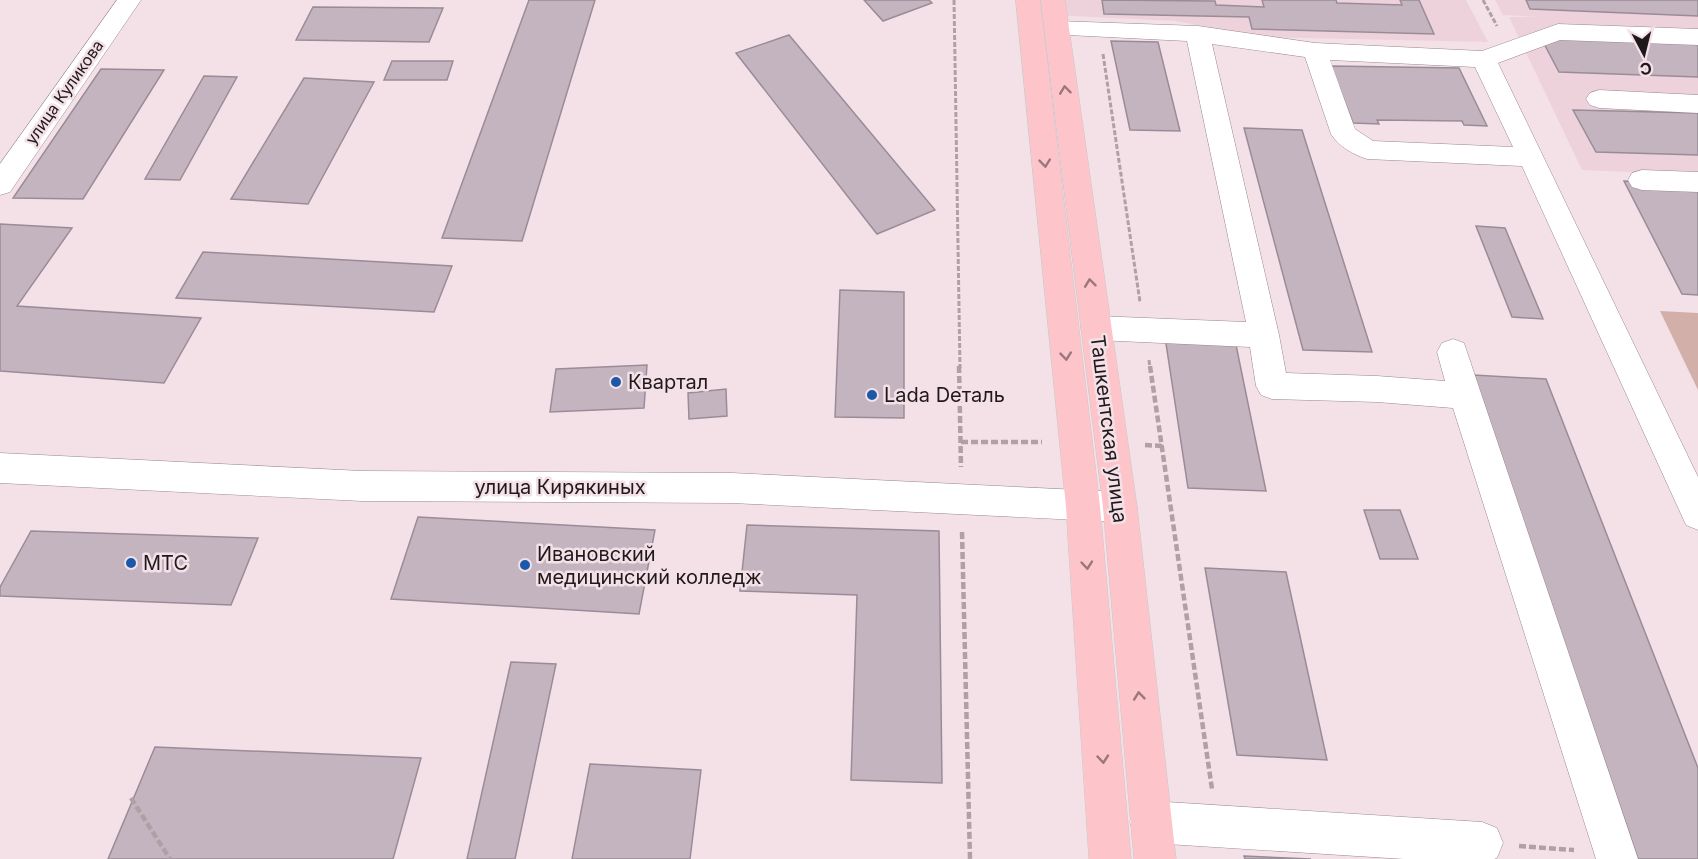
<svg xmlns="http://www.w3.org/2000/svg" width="1698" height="859" font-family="Inter,sans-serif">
<rect width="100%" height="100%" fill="#f4e1e8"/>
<g fill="#edd2dc">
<polygon points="1051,0 1466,0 1488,42 1261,37 1175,21 1051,15"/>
<polygon points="1495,0 1698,0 1698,175 1582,170 1509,17 1539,17 1503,15"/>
</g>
<polygon fill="#d2b0a9" points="1660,311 1698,313 1698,390"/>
<g fill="#c3b4bf" stroke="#9a8c97" stroke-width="1.5">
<polygon points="529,0 595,0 522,241 442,238"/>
<polygon points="864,0 929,0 932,3 883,21"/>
<polygon points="1102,0 1215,1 1216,5 1264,7 1262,0 1336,0 1337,3 1402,5 1400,0 1419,0 1434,34 1252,29 1249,17 1104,14"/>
<polygon points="1526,0 1698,0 1698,16 1530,9"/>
<polygon points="313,7 443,8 429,42 296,40"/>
<polygon points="789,35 935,210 877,234 736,53"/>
<polygon points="1541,38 1698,43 1698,77 1559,72"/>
<polygon points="1111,41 1158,42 1180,131 1130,130"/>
<polygon points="392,61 453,61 447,80 384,80"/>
<polygon points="1331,66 1459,68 1487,126 1464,125 1462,121 1377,120 1379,124 1353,123"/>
<polygon points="101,69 164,70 83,199 13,198"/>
<polygon points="204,76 237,77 180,180 145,179"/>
<polygon points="304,78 374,82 308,204 231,199"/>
<polygon points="1573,110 1698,113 1698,155 1596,152"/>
<polygon points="1244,128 1302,130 1372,352 1303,350"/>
<polygon points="1624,181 1698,185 1698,295 1682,294"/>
<polygon points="0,224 72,228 17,306 201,318 164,383 0,371"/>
<polygon points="1476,226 1505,228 1543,319 1512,317"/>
<polygon points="203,252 452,266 434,312 176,298"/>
<polygon points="840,290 904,292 904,418 835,417"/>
<polygon points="1165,337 1235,340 1266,491 1188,488"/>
<polygon points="647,365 644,408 550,412 556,369"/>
<polygon points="1473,375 1546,379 1698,768 1698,859 1638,859"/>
<polygon points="726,389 727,416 689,419 688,393"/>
<polygon points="1364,510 1400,510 1418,559 1380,559"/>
<polygon points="418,517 655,530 639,614 391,599"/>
<polygon points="747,525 939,531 942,783 851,780 857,595 740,591"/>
<polygon points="31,531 258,538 231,605 0,596 0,587"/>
<polygon points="1205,568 1286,572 1327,760 1237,755"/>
<polygon points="511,662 556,664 515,859 467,859"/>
<polygon points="155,747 421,758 393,859 108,859"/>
<polygon points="590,764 701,770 690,859 572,859"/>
<polygon points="1244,856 1311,859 1245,859"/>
</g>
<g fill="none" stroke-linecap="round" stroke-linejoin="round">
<defs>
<g id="minor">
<polygon points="117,0 141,0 10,192 0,195 0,164"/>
<path d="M1057 21 1198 26 1315 43 1482 51 1558 24 1698 29V45L1560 40 1498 63 1698 477V530L1686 525 1522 166 1367 159C1354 155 1338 146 1331 134L1305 57 1212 44 1279 335 1286 373 1377 376 1445 381 1437 352 1442 343 1453 339 1464 343 1638 859H1596L1453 408 1377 402 1272 399 1261 395 1256 386 1250 347 1096 340 1085 337 1081 328 1085 319 1096 316 1246 322 1187 41 1048 34 1045 29 1048 24ZM1330 60 1475 67 1513 147 1373 141 1355 129Z"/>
<polygon points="1599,90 1698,95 1698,113 1599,108 1590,105 1586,99 1590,93"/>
<polygon points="1642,170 1698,172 1698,192 1642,190 1632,187 1628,180 1632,173"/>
<polygon points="0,453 362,471 732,473 1120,492 1132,496 1137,507 1132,518 1120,522 732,503 362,501 0,483"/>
<polygon points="1151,801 1482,822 1497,828 1503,843 1497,858 1494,859 1404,859 1151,843 1136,837 1130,822 1136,807"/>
</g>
<g id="major">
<polygon points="1016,0 1040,0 1100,507 1131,859 1089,859 1066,507"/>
<polygon points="1041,0 1065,0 1137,507 1176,859 1134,859 1103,507"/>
</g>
</defs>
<use href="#minor" stroke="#99888e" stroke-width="1"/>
<use href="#major" stroke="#c9c8c9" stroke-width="1"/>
<g stroke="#b0a0a6" stroke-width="3" stroke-dasharray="5 2" stroke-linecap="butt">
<polyline points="954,0 960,368"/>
<polyline points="1483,0 1497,26"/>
<polyline points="1103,54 1140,302"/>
<polyline points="1149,360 1150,368"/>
</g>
<g stroke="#b0a0a6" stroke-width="4.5" stroke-dasharray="7 3" stroke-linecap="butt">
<polyline points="959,366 961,467"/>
<polyline points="1150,366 1212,789"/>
<polyline points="961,442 1042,442"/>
<polyline points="1145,445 1162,446"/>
<polyline points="962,532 970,859"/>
<polyline points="131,798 170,859"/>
<polyline points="1519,846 1574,850"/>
</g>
<use href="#minor" fill="#fff" fill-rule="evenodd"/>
<use href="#major" fill="#fdc4ca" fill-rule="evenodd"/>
</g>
<defs><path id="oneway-chevron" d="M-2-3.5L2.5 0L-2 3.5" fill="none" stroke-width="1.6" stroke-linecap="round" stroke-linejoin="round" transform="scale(1.5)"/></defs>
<g stroke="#9a777c">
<use href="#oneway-chevron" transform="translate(1065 90) rotate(-97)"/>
<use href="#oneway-chevron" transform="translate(1045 163) rotate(84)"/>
<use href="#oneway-chevron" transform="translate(1090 283) rotate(-97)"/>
<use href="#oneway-chevron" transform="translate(1066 356) rotate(84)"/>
<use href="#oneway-chevron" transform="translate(1087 565) rotate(85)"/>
<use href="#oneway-chevron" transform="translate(1139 696) rotate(-96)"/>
<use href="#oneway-chevron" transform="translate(1103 759) rotate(85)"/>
</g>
<g fill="#1c58a9" stroke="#f4e1e8" stroke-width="2">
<circle cx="616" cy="382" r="6"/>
<circle cx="872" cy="395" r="6"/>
<circle cx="131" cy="563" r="6"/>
<circle cx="525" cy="565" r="6"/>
</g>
<g text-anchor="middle" stroke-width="5" stroke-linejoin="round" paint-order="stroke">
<g font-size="16" fill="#20191c" stroke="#f4e1e8">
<text transform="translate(64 92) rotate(-55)" y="6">улица Куликова</text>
</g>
<g font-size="20" fill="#20191c" stroke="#f4e1e8" text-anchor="start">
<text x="628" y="389">Квартал</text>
<text x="884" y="402">Lada Dеталь</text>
<text x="537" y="561">Ивановский<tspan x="537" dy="23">медицинский колледж</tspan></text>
<text x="143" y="570">МТС</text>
</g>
<g font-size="20" fill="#20191c" stroke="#f4e1e8">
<text transform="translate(1109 429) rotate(83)" y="7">Ташкентская улица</text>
<text x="560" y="494">улица Кирякиных</text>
</g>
</g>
<g transform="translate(1644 54) rotate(173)" stroke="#f4e1e8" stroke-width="4.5" paint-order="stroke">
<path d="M0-4.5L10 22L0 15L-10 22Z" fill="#20191c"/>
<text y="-9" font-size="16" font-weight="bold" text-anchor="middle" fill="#20191c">С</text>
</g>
</svg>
